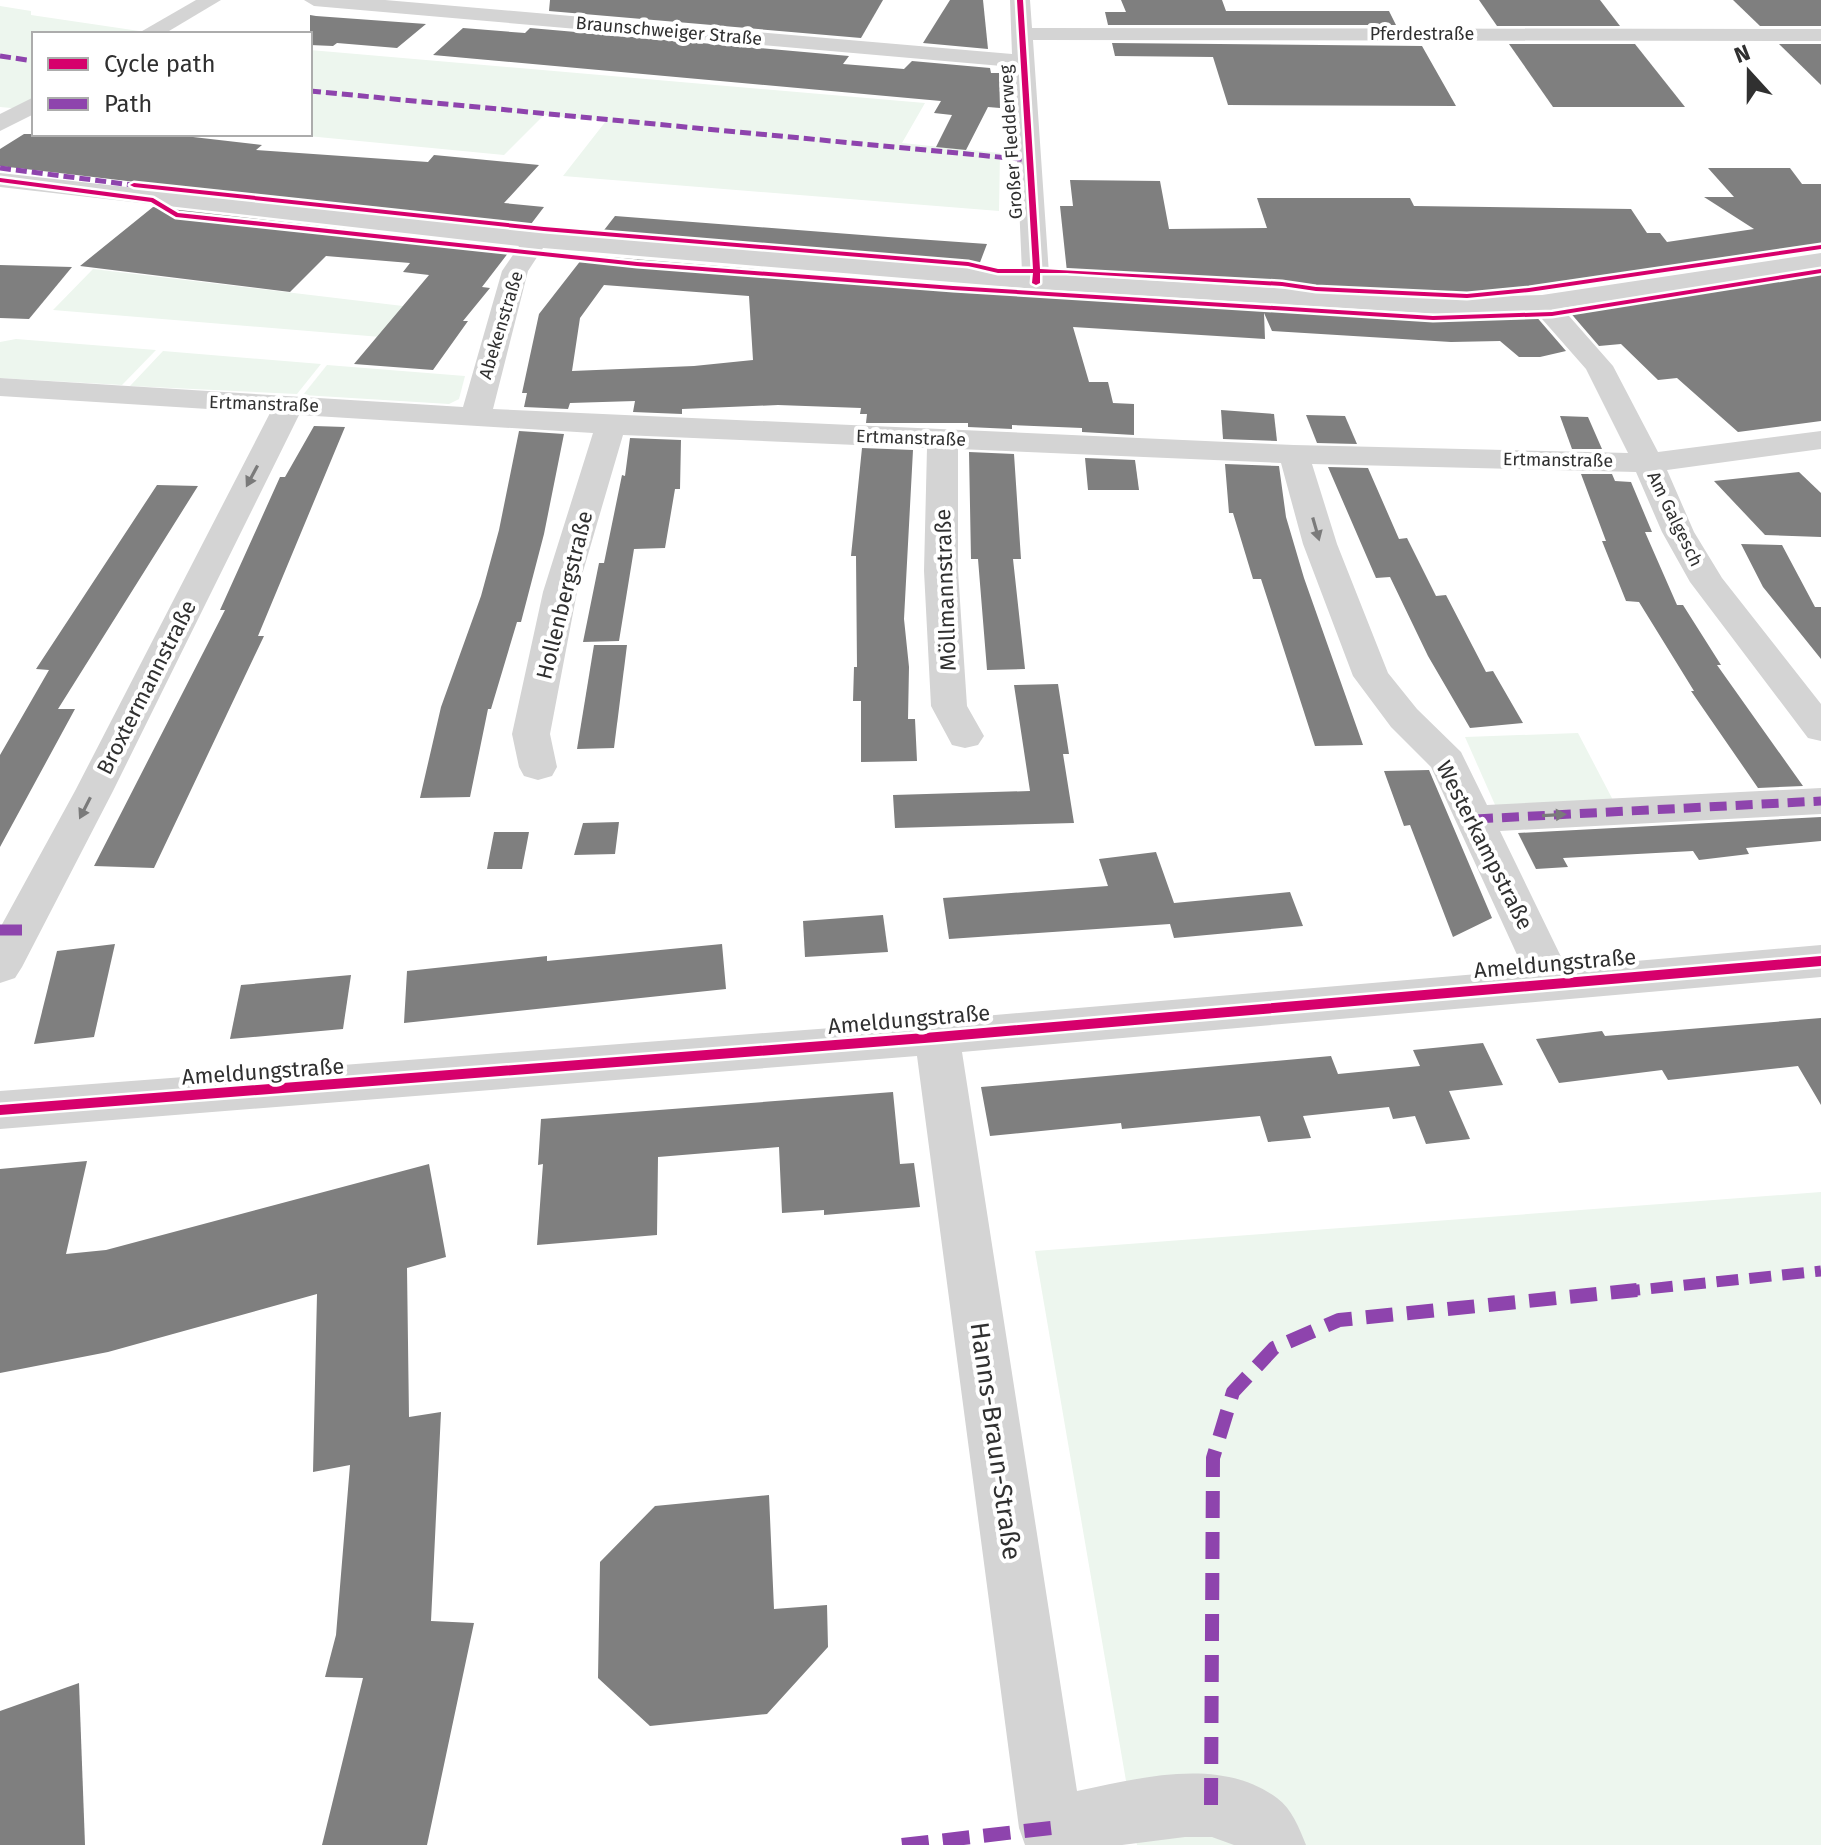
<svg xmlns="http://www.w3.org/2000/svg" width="1821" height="1845" font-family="'Fira Sans',sans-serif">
<rect width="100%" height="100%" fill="#fff"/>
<g fill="#edf6ee">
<polygon points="0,6 31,11 31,15 146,32 34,34 34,110 0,107"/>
<polygon points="310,50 925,103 902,143 1000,153 999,211 563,176 606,121 544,115 504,155 287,134 310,134"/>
<polygon points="93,269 428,309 405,339 53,310"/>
<polygon points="16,339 156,350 122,385 0,378 0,342"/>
<polygon points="163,351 321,364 297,394 130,386"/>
<polygon points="327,365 465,376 459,399 449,404 303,395"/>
<polygon points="1578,733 1614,802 1496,807 1465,737"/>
<polygon points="1821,1192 1821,1845 1137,1845 1035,1251"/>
</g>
<g fill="#7f7f7f" fill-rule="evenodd">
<polygon points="550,0 883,0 861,38 549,11"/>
<polygon points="950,0 983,0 988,49 923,43"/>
<polygon points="1121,0 1222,0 1226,11 1389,11 1396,25 1108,25 1105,12 1126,12"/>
<polygon points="1479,0 1600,0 1620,26 1497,26"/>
<polygon points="1733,0 1821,0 1821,26 1760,26"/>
<polygon points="310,15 316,16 426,24 397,48 337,43 333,46 310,45"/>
<polygon points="463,28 525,33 530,28 849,56 843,64 904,69 912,61 990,68 991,73 999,73 1000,108 988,107 966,150 936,147 952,115 934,113 941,101 433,55"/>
<polygon points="1112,43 1422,46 1456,106 1228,105 1213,57 1115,56"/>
<polygon points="1509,44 1635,44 1685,107 1553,107"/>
<polygon points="1779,44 1821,44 1821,85"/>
<polygon points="24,134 167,134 262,145 256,150 428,162 434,155 539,165 504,203 544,207 528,228 176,189 178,187 0,166 0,149"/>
<polygon points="1708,168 1790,168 1802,184 1821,184 1821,250 1542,292 1438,295 1067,272 1060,206 1073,206 1070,180 1160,181 1169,229 1267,228 1257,198 1410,198 1414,206 1631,209 1647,233 1660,233 1667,242 1754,229 1704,197 1734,197"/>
<polygon points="153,207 512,248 482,287 490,288 463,321 468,321 433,370 354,364 429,275 403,272 410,263 326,256 290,292 80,266"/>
<polygon points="615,216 888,237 987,244 979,265 601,234"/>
<path d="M585 255 972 287 970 292 1020 296 1069 298V294L1438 317 1534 314 1566 351 1540 357H1519L1500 341 1451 342 1272 331 1264 313 1265 339 1073 327 1089 382H1108L1113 403 1134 404V435L1082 432V428L1012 425V429L968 427V423H866L867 414H860L861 408 778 405 682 409V414L633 412 635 401 570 403 568 409 524 407 527 393H522L539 314ZM604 285 749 296 753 360 694 366 572 371 580 318Z"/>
<polygon points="0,265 72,267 29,319 0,318"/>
<polygon points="1821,272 1821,421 1738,432 1677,378 1658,380 1621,344 1599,346 1568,310"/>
<polygon points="1221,410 1274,414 1277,441 1223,439"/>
<polygon points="1306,415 1345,416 1357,444 1317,443"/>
<polygon points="1560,416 1588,417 1602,449 1572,449"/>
<polygon points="314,426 345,427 258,636 264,636 154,868 94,866 225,610 220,610 280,477 285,477"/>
<polygon points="519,431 564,434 544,534 521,622 517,622 491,709 488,709 470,797 420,798 441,707 481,596 499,530"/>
<polygon points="630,438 681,440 680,489 675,489 665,548 634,549 619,641 583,642 599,563 604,563 622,475 625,476"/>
<polygon points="862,448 913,450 904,619 909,667 908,719 915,719 917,761 861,762 861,701 853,701 854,667 857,667 856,556 851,556"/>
<polygon points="969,452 1014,454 1021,559 1013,559 1025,669 987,670 978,559 971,559"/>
<polygon points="1085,458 1135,460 1139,490 1088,490"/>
<polygon points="1225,464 1279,466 1286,517 1304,578 1363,745 1315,746 1261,579 1253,579 1233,513 1229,513"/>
<polygon points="1328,467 1368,468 1399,539 1407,538 1436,596 1446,595 1486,672 1493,671 1523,723 1470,728 1428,656 1390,577 1376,578"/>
<polygon points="1799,472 1821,493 1821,537 1765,535 1714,481"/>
<polygon points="1581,474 1612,474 1615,481 1631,482 1652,532 1645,532 1677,605 1683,605 1721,665 1717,665 1803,786 1758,788 1691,691 1694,691 1639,602 1626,601 1602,541 1606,541"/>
<polygon points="157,485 198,486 58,709 75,709 0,847 0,755 49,670 36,669"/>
<polygon points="1741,544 1782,545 1815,607 1821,607 1821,659 1763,587"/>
<polygon points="594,645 627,645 614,748 577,749"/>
<polygon points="1058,684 1069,754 1063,754 1074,823 895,828 893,795 1030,791 1014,685"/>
<polygon points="1429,770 1492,918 1453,937 1410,825 1404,826 1384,771"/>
<polygon points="1821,817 1821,841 1746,848 1749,854 1699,860 1693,851 1563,858 1568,867 1536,869 1518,833"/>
<polygon points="619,822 615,854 574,855 583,823"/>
<polygon points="494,832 529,832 522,869 487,869"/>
<polygon points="1156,852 1174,903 1290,892 1303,926 1174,938 1170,924 949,939 943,898 1108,886 1099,859"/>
<polygon points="883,915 888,952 805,957 803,921"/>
<polygon points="115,944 94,1037 34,1044 57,951"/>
<polygon points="722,944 726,989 404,1023 407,971 547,956 547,961"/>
<polygon points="351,975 343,1029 230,1039 241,985"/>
<polygon points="1821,1018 1821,1105 1798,1066 1668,1080 1662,1070 1559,1083 1536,1039 1602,1031 1605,1036"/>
<polygon points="1483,1043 1503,1085 1449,1091 1470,1139 1426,1144 1415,1116 1393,1119 1389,1107 1303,1116 1311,1138 1268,1142 1260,1116 1122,1129 1121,1123 990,1136 981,1087 1331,1056 1338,1074 1420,1066 1413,1050"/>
<polygon points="893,1092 900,1164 914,1163 920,1207 824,1215 824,1210 782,1213 779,1147 658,1157 657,1235 537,1245 543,1164 538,1165 541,1119"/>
<polygon points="87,1161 66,1254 106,1250 429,1164 446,1257 407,1268 409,1417 441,1412 431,1621 474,1623 427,1845 322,1845 363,1678 325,1677 336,1635 350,1465 313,1472 317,1294 108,1352 0,1373 0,1169"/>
<polygon points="769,1495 774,1609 827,1605 828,1647 767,1714 650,1726 598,1678 600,1562 655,1506"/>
<polygon points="79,1683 85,1845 0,1845 0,1711"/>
</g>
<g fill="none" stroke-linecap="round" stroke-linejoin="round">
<g fill="#d4d4d4" fill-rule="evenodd">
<polygon points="196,0 221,0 164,34 137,34"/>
<path d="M304 0H385L1012 54 1010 0H1030L1032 28 1821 29V41L1033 40 1049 274 1438 298 1542 295 1821 253V269L1562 308 1613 366 1658 452 1821 431V449L1667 470 1694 532 1722 578 1821 704V741L1808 738 1690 582 1662 532 1636 472 1312 464 1337 544 1388 673 1417 709 1461 752 1487 805 1821 788V814L1500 831 1566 967 1821 945V977L962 1052 1077 1791C1140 1778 1220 1756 1277 1798 1292 1809 1299 1828 1306 1845H1234L1212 1837H1185L1122 1845H1025L1019 1828 917 1056 0 1129V1091L937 1020 1524 970 1431 767 1391 727 1353 676 1303 544 1281 463 958 449V571L967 706 984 736 978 745 965 748 952 745 931 706 924 571 927 448 623 435 577 592 550 734 557 767 552 776 538 780 524 776 519 767 512 734 543 592 593 433 299 415 113 791 22 967 15 978 0 983V928L75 791 270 413 0 396V378L463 407 502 271 519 246 0 187V173L536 232 1022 272 1013 67 314 6ZM543 248 1036 289 1438 314 1535 311 1586 369 1628 453 1294 445 493 409 528 271Z"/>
<polygon points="34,97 34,114 0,131 0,114"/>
</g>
<g stroke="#8e44ad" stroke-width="5" stroke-dasharray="11 5" stroke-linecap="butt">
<polyline points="0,56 34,61"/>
<polyline points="310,91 1030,160"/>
<polyline points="0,168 140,186"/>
</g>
<polyline stroke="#8e44ad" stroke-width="9" stroke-dasharray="17 9" stroke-linecap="butt" points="1476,819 1821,801"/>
<g stroke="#8e44ad" stroke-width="11" stroke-dasharray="22 11" stroke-linecap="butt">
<polyline points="0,930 22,930"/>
<polyline points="1618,1292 1821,1271"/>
</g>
<g stroke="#8e44ad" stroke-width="14" stroke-dasharray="27 14" stroke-linecap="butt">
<polyline points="1211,1805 1213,1458 1233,1392 1274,1348 1339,1320 1637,1290"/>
<polyline points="902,1845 1051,1828"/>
</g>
<defs>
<g id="cycleway">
<polygon points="1017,0 1023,0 1040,269 1282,282 1316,287 1467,294 1529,288 1821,245 1821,249 1529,292 1467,298 1316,291 1282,286 1067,273 1040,273 1040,283 1036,285 1032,283 1033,273 998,273 968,266 544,231 134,187 130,185 134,183 544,227 968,262 998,269 1033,269"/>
<polygon points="0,178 153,198 178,213 637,262 953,286 1433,316 1552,312 1821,269 1821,273 1552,316 1433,320 953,290 637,266 176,217 151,202 0,182"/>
<polygon points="1821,956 1821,966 937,1042 0,1115 0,1105 937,1032"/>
</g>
</defs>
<use href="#cycleway" stroke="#fff" stroke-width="5"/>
<use href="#cycleway" fill="#d6006c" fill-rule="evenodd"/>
</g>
<defs><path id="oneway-solid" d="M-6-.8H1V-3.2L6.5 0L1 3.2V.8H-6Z" transform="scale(2)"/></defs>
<g fill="#7a7a7a">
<use href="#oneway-solid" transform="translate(252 476) rotate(118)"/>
<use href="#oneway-solid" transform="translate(1316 529) rotate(74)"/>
<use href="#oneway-solid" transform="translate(85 808) rotate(117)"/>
<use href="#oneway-solid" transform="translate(1554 815) rotate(-3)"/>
</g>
<g text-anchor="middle" stroke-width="8" stroke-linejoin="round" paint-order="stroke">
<g font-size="18" fill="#303030" stroke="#fff">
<text transform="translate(669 31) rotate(5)" y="6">Braunschweiger Straße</text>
<text x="1422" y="40">Pferdestraße</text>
<text transform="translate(1011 142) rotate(-94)" y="6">Großer Fledderweg</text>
<text transform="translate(501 325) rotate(-73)" y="6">Abekenstraße</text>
<text transform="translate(264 404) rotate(2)" y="6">Ertmanstraße</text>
<text transform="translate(911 438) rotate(2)" y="6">Ertmanstraße</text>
<text transform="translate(1558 460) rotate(1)" y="6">Ertmanstraße</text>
<text transform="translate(1675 519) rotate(64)" y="6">Am Galgesch</text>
</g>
<g font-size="22" fill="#303030" stroke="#fff">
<text transform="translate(945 590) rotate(-92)" y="8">Möllmannstraße</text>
<text transform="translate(564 595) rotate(-76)" y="8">Hollenbergstraße</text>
<text transform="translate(146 687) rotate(-63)" y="8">Broxtermannstraße</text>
<text transform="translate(1485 845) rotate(63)" y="8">Westerkampstraße</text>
<text transform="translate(1555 963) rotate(-5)" y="8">Ameldungstraße</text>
<text transform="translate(909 1019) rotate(-5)" y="8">Ameldungstraße</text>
<text transform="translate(263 1071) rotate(-4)" y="8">Ameldungstraße</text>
</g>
<g font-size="26" fill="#303030" stroke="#fff">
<text transform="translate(996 1441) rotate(82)" y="9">Hanns-Braun-Straße</text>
</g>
</g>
<rect x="32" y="32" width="280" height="104" fill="#ffffff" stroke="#acacac" stroke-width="2"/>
<rect x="48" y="58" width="40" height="12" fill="#d6006c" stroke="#acacac" stroke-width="2"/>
<text x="104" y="72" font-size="24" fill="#303030">Cycle path</text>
<rect x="48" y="98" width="40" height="12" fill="#8e44ad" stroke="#acacac" stroke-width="2"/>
<text x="104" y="112" font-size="24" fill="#303030">Path</text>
<g transform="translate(1749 72) rotate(339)" stroke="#ffffff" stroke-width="6" paint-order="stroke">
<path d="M0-6L14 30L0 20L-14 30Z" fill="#303030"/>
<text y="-12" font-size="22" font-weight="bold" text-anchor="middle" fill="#303030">N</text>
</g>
</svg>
